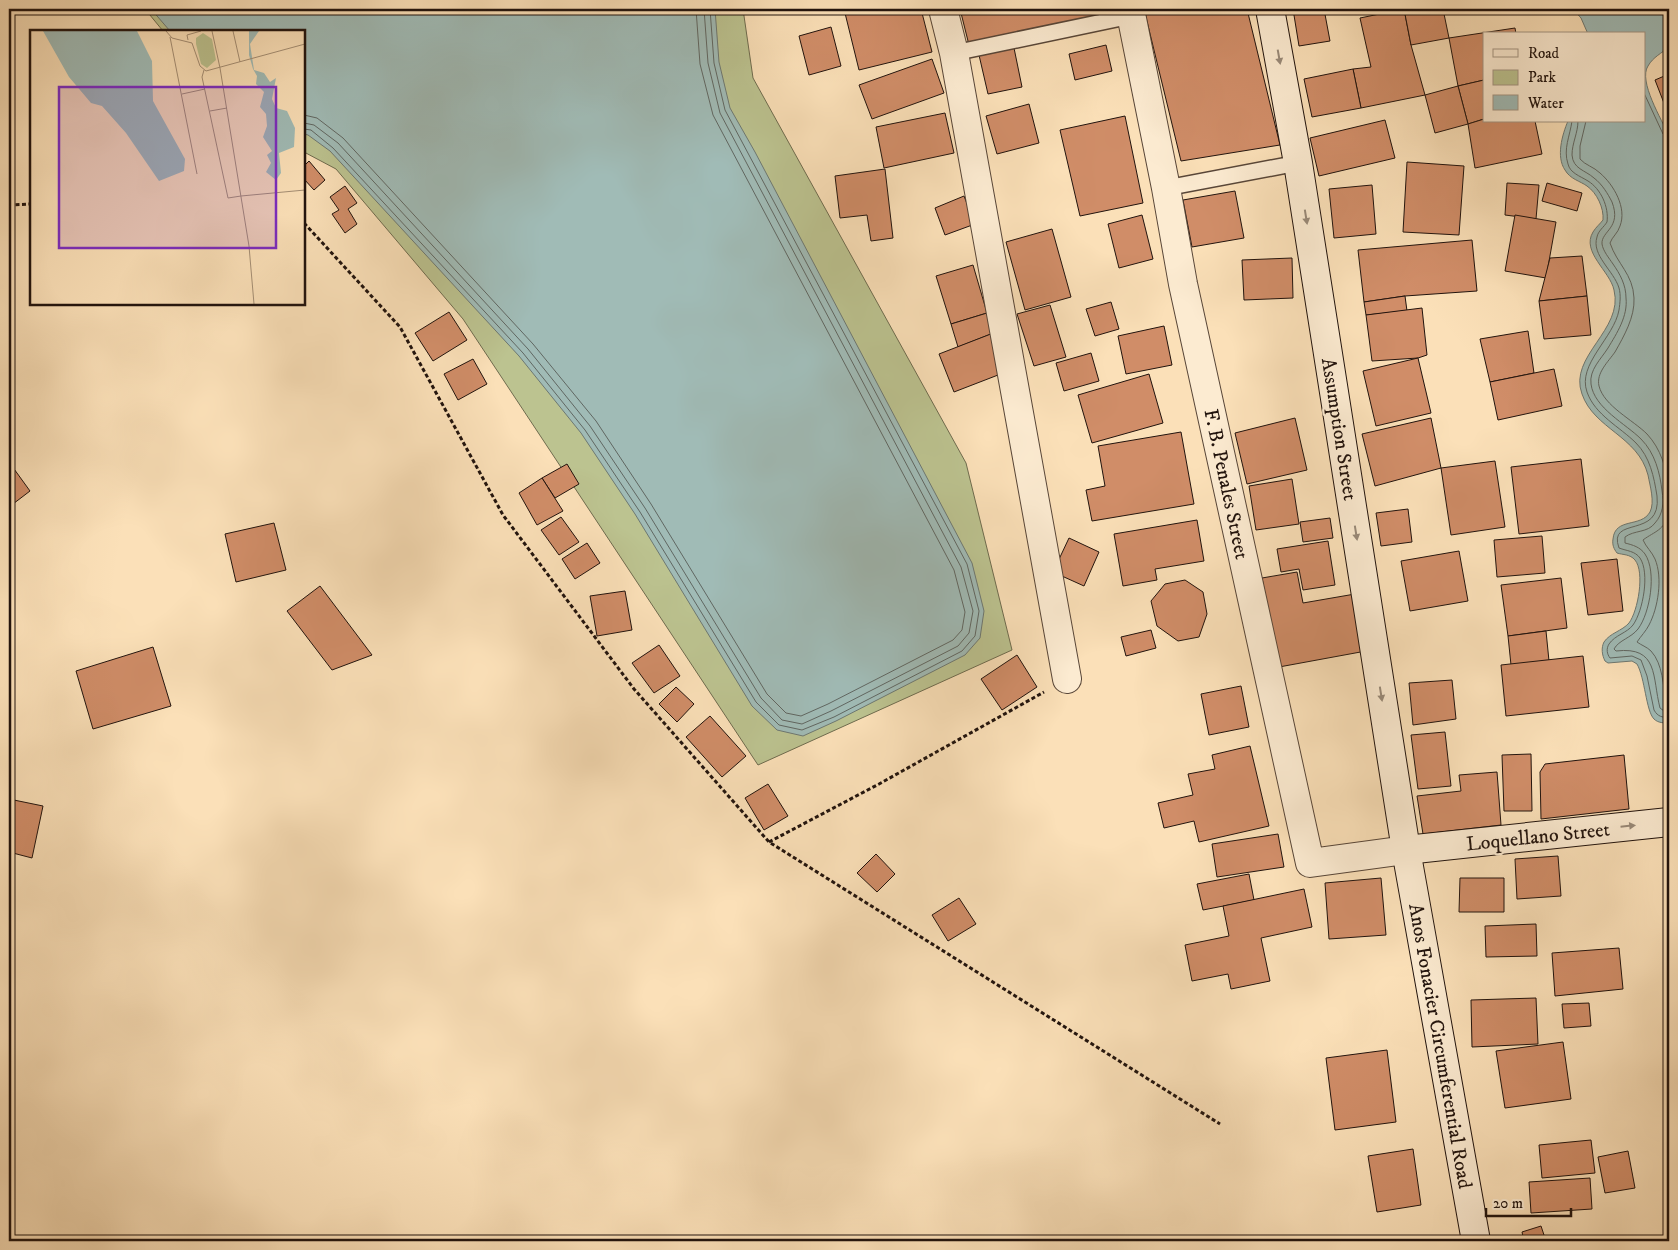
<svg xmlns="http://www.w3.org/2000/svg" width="1678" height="1250" font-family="'IM FELL DW Pica',serif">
<rect width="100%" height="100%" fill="#fbe0b8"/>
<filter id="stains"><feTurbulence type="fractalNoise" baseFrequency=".004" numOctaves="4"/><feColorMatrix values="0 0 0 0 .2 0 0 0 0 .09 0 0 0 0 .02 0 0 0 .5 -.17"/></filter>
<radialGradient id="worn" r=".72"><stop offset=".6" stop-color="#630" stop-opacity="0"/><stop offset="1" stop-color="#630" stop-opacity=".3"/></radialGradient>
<polygon fill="#bcc390" stroke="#6e6b4e" points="145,9 743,9 753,78 966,463 1012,650 758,765 463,319 336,169 304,152 304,31 163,31"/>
<g fill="#a0bbb6" stroke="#6d7872">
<polygon points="151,9 715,9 719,62 730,108 755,152 972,563 984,611 980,638 965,655 836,721 803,736 777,730 752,706 635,514 581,433 519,356 330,151 308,135 304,134 304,31 170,31"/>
<path d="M1573 9H1668L1669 11V47C1662 53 1653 57 1648 66 1638 81 1662 120 1669 136V723C1664 723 1658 723 1654 719 1646 711 1645 678 1637 664L1632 661 1608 663 1605 661C1602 655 1601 648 1604 642 1610 633 1622 631 1629 623 1638 611 1645 572 1635 560 1630 554 1623 555 1617 553 1614 549 1612 545 1613 539 1615 517 1641 528 1650 512 1655 502 1650 486 1648 475 1638 436 1594 429 1582 394 1568 356 1624 330 1614 290 1610 271 1581 252 1593 232 1596 227 1600 224 1603 220 1604 208 1597 193 1587 186 1580 181 1570 179 1565 170 1556 157 1562 135 1568 121H1644V34H1588L1581 18Z"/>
</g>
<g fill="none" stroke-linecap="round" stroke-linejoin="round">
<g stroke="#606762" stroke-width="1">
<polyline points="1644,93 1663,134 1669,137"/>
<polyline points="304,115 317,118 343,138 533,344 596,421 651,504 767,694 786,713 801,716 828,704 953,640 962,630 965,612 954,570 713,115 700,64 696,9"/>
<path d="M1572 121C1570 136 1563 149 1568 164 1570 173 1580 176 1588 181 1601 189 1609 207 1607 222 1604 227 1598 231 1597 237 1591 255 1614 271 1619 288 1621 295 1620 303 1619 310 1614 338 1577 364 1587 392 1595 415 1620 427 1636 443 1650 457 1654 477 1657 496 1662 540 1607 515 1619 548 1627 551 1635 551 1640 558 1650 573 1643 611 1633 625 1627 633 1615 635 1609 644 1606 649 1607 654 1610 658L1632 656 1641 660 1647 676 1654 710C1658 717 1662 717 1669 718"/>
<path d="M1578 121C1578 133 1572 143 1572 155 1573 169 1585 170 1594 178 1602 184 1608 194 1612 202 1622 228 1601 231 1602 244 1603 251 1609 258 1613 264 1620 274 1626 285 1626 298 1628 316 1617 333 1608 348 1601 359 1589 370 1591 384 1594 408 1626 424 1641 439 1655 453 1660 473 1662 491 1664 503 1663 514 1655 523 1648 533 1634 530 1625 537V543C1633 545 1640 547 1645 554 1657 572 1650 613 1638 629 1631 638 1619 640 1614 649L1616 651C1659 646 1652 677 1660 708L1664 711 1669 712"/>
<path d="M1586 121 1580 146V159C1585 165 1594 167 1600 173 1614 185 1627 208 1620 226 1618 233 1612 237 1610 243 1617 264 1633 274 1634 298 1635 317 1624 336 1615 352 1608 362 1596 373 1599 386 1604 406 1633 420 1647 434 1661 449 1666 468 1669 487"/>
<polyline points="304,123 314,125 338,143 528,349 590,426 645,508 761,698 782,720 802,724 831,711 958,646 969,633 973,611 961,567 720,113 708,63 704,9"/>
<polyline points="304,129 311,130 333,148 523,353 585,430 640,512 756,702 779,725 802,730 834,717 962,651 975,636 979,611 967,564 725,110 714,63 710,9"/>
<path d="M1669 513C1664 531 1655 531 1643 540 1646 547 1652 552 1655 559 1663 578 1658 608 1649 625 1646 631 1641 636 1637 642 1641 645 1647 647 1651 651 1663 664 1663 686 1666 702L1669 704"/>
</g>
</g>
<g fill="#d08d68" stroke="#21130d">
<polygon points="844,9 921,9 932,52 859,70"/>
<polygon points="960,9 1102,9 1103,14 969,45"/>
<polygon points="1144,9 1247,9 1280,145 1181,161"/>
<polygon points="1293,9 1324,9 1330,41 1299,46"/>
<polygon points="1404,9 1411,45 1425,95 1361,108 1353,69 1371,67 1360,18"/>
<polygon points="1404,9 1443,9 1449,38 1411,45"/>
<polygon points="831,27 841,66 809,75 799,36"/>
<polygon points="1515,28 1516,34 1484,34 1484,80 1458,86 1449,38"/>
<polygon points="1106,45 1112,71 1075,80 1069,54"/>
<polygon points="1014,48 1022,87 988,94 979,55"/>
<polygon points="932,59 944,93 872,119 859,85"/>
<polygon points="1353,69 1361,108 1312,117 1304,79"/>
<polygon points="1669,74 1669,116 1655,80"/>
<polygon points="1484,80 1484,119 1468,124 1458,86"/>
<polygon points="1458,86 1468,124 1435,133 1425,95"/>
<polygon points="1029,104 1039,143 997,154 986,116"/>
<polygon points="945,113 954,153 884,168 876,127"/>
<polygon points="1125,116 1143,203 1080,216 1060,130"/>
<polygon points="1484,119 1484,121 1535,121 1542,154 1475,168 1468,124"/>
<polygon points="1385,120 1395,158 1319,176 1310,138"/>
<polygon points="309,161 325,180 314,190 304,179 304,166"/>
<polygon points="1407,162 1464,166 1459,235 1403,232"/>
<polygon points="885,169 893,238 871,241 867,215 840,218 835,176"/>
<polygon points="1507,183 1539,185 1536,219 1505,215"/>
<polygon points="1547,183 1582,193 1577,211 1542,201"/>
<polygon points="1372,185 1376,234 1334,238 1329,189"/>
<polygon points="345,186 357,203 348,209 357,224 345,233 332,214 339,210 330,197"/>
<polygon points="1235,191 1244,238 1192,247 1183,200"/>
<polygon points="964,196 975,224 945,235 935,208"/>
<polygon points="1142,215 1153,259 1119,268 1108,224"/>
<polygon points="1515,215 1556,222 1546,278 1505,271"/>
<polygon points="1052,229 1071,297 1025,310 1006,242"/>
<polygon points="1472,240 1477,291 1405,296 1364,302 1358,250"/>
<polygon points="1582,256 1587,296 1539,301 1550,258"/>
<polygon points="1292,258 1293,298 1244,300 1242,260"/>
<polygon points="973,265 987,313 951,324 936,276"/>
<polygon points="1405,296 1407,311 1366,315 1364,302"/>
<polygon points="1587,296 1591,335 1544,339 1539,301"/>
<polygon points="1111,302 1119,329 1095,336 1086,309"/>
<polygon points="1050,305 1066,357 1034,366 1017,314"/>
<polygon points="1422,308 1427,355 1418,358 1372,361 1366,315"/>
<polygon points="449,312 467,340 433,361 415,333"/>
<polygon points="987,313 996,332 958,347 951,324"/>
<polygon points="1164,326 1172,365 1126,374 1118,336"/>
<polygon points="1528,331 1534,373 1490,382 1480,339"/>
<polygon points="996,332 1011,370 954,392 939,354"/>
<polygon points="1091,353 1099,381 1064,391 1056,363"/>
<polygon points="1418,358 1431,413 1376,426 1363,371"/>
<polygon points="473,359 487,384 458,400 444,374"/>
<polygon points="1554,369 1562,406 1498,420 1490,382"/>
<polygon points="1149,374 1163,423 1092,443 1078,395"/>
<polygon points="1295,418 1307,470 1247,484 1235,433"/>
<polygon points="1431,418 1441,468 1375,486 1362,434"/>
<polygon points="1181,432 1194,504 1092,521 1086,490 1105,486 1098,446"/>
<polygon points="1581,459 1589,526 1519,534 1511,467"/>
<polygon points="1495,461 1505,527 1451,535 1441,468"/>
<polygon points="9,462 30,491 9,507"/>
<polygon points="567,464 579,484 555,498 542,478"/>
<polygon points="542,478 563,511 537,525 519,493"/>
<polygon points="1292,479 1299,524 1256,530 1249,486"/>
<polygon points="1408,509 1412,542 1381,546 1376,513"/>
<polygon points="561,517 579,542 559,555 541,530"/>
<polygon points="1330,518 1333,538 1303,542 1300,522"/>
<polygon points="1197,520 1204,561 1155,569 1157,580 1123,586 1114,534"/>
<polygon points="274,523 286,570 236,582 225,534"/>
<polygon points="1542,536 1545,573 1497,577 1494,540"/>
<polygon points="1069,538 1099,552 1084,586 1053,572"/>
<polygon points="1328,541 1335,585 1303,590 1299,569 1281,572 1277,549"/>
<polygon points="587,543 600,563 575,579 562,559"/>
<polygon points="1459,551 1468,601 1410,611 1401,561"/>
<polygon points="1617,559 1623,611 1588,615 1581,563"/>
<polygon points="1297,572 1303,603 1355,594 1366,651 1279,667 1262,578"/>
<polygon points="1561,578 1567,628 1508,636 1501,585"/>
<polygon points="1185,580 1203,592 1207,614 1199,637 1178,641 1157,626 1151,601 1165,584"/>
<polygon points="320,586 372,655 332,670 287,611"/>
<polygon points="625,591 632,630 597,636 590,596"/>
<polygon points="1151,630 1156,648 1126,656 1121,637"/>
<polygon points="1546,631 1549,661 1511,665 1508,636"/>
<polygon points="659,645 680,676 654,693 632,663"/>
<polygon points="153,647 171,706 93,729 76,671"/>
<polygon points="1017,655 1037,687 1002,710 981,679"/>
<polygon points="1583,656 1589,707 1506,716 1501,665"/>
<polygon points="1452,680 1456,719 1413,725 1409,683"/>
<polygon points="1241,686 1249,727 1209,735 1201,694"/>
<polygon points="676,687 694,704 677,722 659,704"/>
<polygon points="710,716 746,756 722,777 686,737"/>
<polygon points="1445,732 1451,786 1418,789 1411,735"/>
<polygon points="1250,746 1269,826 1199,842 1194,821 1164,828 1158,803 1193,795 1188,774 1215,769 1212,755"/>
<polygon points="1531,754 1532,811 1504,811 1502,755"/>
<polygon points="1624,755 1629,809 1541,819 1540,772 1545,764"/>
<polygon points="1497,772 1501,825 1423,834 1417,796 1461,791 1459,775"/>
<polygon points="768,784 788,816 764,830 745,798"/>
<polygon points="9,799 43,806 32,858 9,852"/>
<polygon points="1278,834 1284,867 1217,877 1212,844"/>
<polygon points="876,854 895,874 877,892 857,873"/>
<polygon points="1558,856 1561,896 1517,899 1515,859"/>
<polygon points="1249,874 1254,900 1203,910 1197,884"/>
<polygon points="1381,878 1386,935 1329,939 1325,883"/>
<polygon points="1460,878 1504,878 1504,912 1459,912"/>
<polygon points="1304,889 1312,927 1261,938 1270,981 1231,989 1228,974 1192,981 1185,945 1229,936 1223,906"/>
<polygon points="959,898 976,924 948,941 932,915"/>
<polygon points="1536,924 1537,956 1486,957 1485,926"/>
<polygon points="1619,948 1623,989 1555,996 1552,953"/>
<polygon points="1536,998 1538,1044 1472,1047 1471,1000"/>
<polygon points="1589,1003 1591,1026 1564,1028 1562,1004"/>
<polygon points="1563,1042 1571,1099 1505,1108 1496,1051"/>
<polygon points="1387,1050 1396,1122 1335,1130 1326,1058"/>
<polygon points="1591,1140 1595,1173 1542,1178 1539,1145"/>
<polygon points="1413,1149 1421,1205 1377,1212 1368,1156"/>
<polygon points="1628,1151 1635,1188 1605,1193 1598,1157"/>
<polygon points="1590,1178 1592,1209 1531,1213 1529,1182"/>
<polygon points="1541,1226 1546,1241 1524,1241 1522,1232"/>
</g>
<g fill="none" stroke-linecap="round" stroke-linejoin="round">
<defs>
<g id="lane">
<polyline points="954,53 1131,16"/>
<polyline points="1166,188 1298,163"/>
</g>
<g id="street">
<polyline points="943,9 954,53 1067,679"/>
<polyline points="1130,9 1166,188 1183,284 1310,863 1406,850"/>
</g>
<g id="secondary">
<polyline points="1270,9 1298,163 1406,850 1476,1241"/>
<polyline points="1406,850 1669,822"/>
</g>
</defs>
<use href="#lane" stroke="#584638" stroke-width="18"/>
<use href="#street" stroke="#584638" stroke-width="30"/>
<use href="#secondary" stroke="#21130d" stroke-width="30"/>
<g stroke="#21130d" stroke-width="3" stroke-dasharray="4 2.5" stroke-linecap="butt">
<polyline points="9,205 31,204"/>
<polyline points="304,223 400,327 503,515 634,689 769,842 1220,1124"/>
<polyline points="769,842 879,784 1044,692"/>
</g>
<use href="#lane" stroke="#fcebd1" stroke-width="15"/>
<use href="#street" stroke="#fcebd1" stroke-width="28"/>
<use href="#secondary" stroke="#fcebd1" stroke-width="28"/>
</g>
<defs><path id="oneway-solid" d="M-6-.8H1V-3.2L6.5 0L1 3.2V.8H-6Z" transform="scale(1.25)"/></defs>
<g fill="#998a79">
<use href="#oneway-solid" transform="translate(1279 57) rotate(80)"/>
<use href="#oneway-solid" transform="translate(1306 217) rotate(81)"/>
<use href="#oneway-solid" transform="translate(1356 533) rotate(81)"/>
<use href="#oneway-solid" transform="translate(1381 694) rotate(81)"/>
<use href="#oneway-solid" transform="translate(1628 826) rotate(-6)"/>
</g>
<g text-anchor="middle" stroke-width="4.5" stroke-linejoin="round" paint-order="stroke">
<g font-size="20" fill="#21130d" stroke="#fcebd1">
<text transform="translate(1340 429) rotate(81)" y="7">Assumption Street</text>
<text transform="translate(1227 484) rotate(78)" y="7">F. B. Penales Street</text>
<text transform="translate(1538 836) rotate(-6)" y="7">Loquellano Street</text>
<text transform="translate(1441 1046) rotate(80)" y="7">Anos Fonacier Circumferential Road</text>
</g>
</g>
<g transform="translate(30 30)">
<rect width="275" height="275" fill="#fbe0b8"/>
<path d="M173 3 182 9 186 30 177 38 171 34 166 14V8Z" fill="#bcc390"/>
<path d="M13 1H107L122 31 123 71 155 129 154 141 129 151 96 103 72 76 61 73 39 47ZM219 1H229L220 14 224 40 234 43 240 52 246 48 242 69 246 78 257 81 265 98 264 117 249 123 251 143 246 150 236 142 241 133 237 125 242 121 233 107 237 96 236 84 230 77 234 62 226 54 227 46 223 39 219 25Z" fill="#a0bbb6"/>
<path fill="none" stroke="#a48e74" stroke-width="1" d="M136 1 142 8 162 13 170 36 176 41 275 14M182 1 190 38M203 1 210 32M140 7 167 144M158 10 157 5 171 1M190 38 219 216 224 274M174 40 172 47 198 168 211 166M152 64 175 59M180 81 197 78M211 166 275 160"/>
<path fill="#7b2cbf" fill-opacity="0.15" stroke="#7b2cbf" stroke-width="2.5" d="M29 57H246V218H29Z"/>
<rect width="275" height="275" fill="none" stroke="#21130d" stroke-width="2.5"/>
</g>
<rect width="1678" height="1250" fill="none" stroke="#fbe0b8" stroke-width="30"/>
<rect x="10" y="10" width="1658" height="1230" fill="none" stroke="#21130d" stroke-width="2.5"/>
<rect x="15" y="15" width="1648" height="1220" fill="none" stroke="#21130d"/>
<rect x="1483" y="32" width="162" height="90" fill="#fcebd1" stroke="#a49583"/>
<rect x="1493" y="49" width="25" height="8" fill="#fcebd1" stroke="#a49583"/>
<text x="1528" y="58" font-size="15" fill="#21130d">Road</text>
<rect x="1493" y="70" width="25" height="15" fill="#bcc390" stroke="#a49583"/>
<text x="1528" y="82" font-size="15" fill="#21130d">Park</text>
<rect x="1493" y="95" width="25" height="15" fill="#a0bbb6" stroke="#a49583"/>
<text x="1528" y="108" font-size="15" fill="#21130d">Water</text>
<path d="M1486 1208v8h85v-8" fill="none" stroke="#21130d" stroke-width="2.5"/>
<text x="1493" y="1208" font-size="15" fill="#21130d" stroke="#fcebd1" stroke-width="4" paint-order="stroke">20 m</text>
<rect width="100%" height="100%" filter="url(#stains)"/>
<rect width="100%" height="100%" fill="url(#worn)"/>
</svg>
